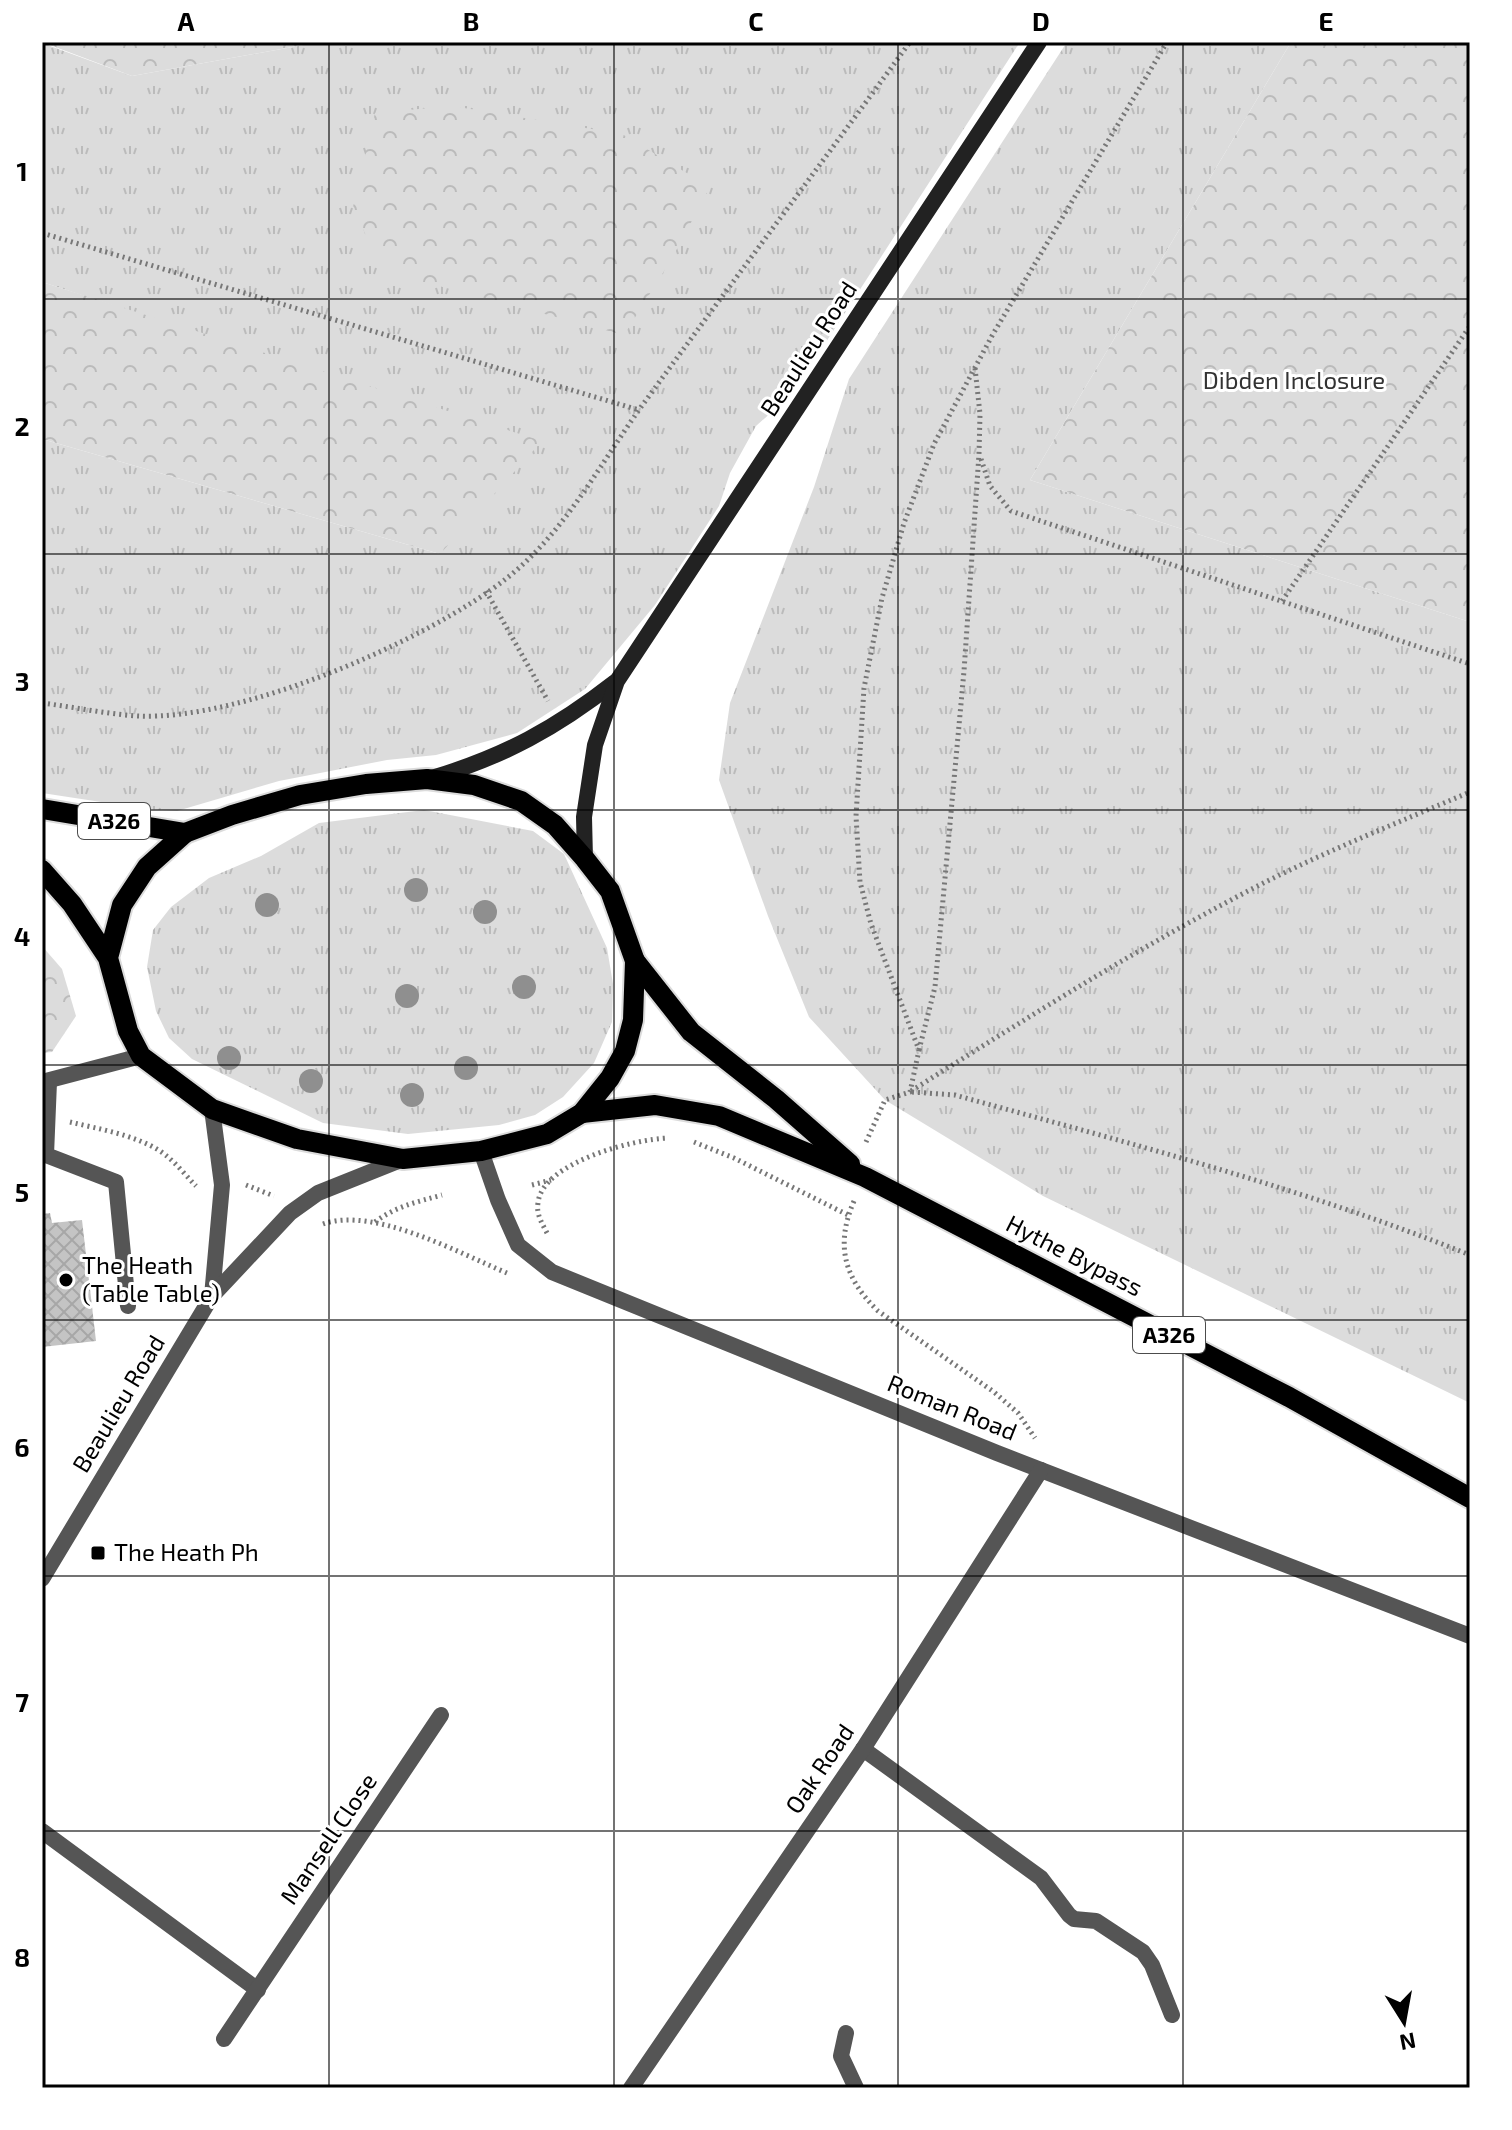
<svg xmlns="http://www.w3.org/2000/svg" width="1512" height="2130" font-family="'Exo 2',sans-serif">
<defs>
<pattern id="grass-tufts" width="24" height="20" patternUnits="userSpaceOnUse" patternTransform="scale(2)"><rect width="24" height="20" fill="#dcdcdc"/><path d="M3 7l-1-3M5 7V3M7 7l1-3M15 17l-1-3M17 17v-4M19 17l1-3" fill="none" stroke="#bbb"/></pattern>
<pattern id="forest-crowns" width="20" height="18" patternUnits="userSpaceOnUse" patternTransform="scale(2)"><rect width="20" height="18" fill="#dcdcdc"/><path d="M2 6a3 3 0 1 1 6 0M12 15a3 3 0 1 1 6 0" fill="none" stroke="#bbb"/></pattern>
<pattern id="building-cross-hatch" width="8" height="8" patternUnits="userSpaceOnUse" patternTransform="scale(2)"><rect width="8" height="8" fill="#c4c4c4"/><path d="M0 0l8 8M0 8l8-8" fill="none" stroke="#a7a7a7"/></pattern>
</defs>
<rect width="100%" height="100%" fill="#fff"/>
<g fill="url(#grass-tufts)">
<polygon points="320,42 1020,42 828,339 784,401 756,426 730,473 719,506 655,605 585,689 517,733 436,755 387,760 279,781 177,811 147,809 42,793 42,439 440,554 170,324 42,282 42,43 132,76"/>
<polygon points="1067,42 1291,42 1030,480 1470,622 1470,1403 1043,1196 885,1100 809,1017 768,916 719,780 730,703 814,487 849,379"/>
<polygon points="424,810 533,831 564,854 607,948 613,984 612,1022 594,1063 563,1097 535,1115 499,1125 408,1134 323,1123 192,1059 169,1038 156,1011 147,967 153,930 171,907 209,878 261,856 319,823"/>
</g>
<g fill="url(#forest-crowns)">
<polygon points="42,42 320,42 132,76"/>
<polygon points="1291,42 1470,42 1470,622 1030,480"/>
<polygon points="452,106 622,134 710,187 671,260 624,335 382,271 353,207 375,113"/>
<polygon points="42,282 542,441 440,554 42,439"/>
<polygon points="42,946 62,969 76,1016 52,1052 42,1053"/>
</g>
<polygon fill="url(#building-cross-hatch)" points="50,1213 52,1223 82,1220 96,1341 42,1347 42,1214"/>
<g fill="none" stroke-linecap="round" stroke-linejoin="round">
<defs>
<g id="primary">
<polyline points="42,809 185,833"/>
<polyline points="42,870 72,904 108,958 128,1031 141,1056 212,1109 297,1139 403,1159 481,1151 547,1134 582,1113 610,1078 625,1051 633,1020 635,961 610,891 585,859 555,825 521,801 474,785 427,779 366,784 300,795 232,815 185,833 147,867 122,905 108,958"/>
<polyline points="635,961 691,1032 776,1099 850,1164"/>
<polyline points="582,1113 655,1105 719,1116 865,1177 1289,1397 1470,1498"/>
</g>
</defs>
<use href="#primary" stroke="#dbdbdb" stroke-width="24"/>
<g stroke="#777" stroke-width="5" stroke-dasharray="2 4" stroke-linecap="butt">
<polyline points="42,233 639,410"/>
<polyline points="981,459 990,486 1011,511 1470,664"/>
<polyline points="486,591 548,701"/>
<polyline points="1282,601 1470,326"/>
<path d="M42 703C74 707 106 714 138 716 241 721 427 641 507 578 564 533 599 466 641 407 730 285 821 164 910 42"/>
<polyline points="919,1050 935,987 964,671 979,454 980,414 975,368"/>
<path d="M911 1091C1016 1025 1121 958 1231 900 1308 858 1390 826 1470 792"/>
<path d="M912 1092 955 1095C1128 1143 1303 1188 1470 1255"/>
<path d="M70 1122C99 1129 135 1135 160 1151 175 1161 185 1175 196 1186"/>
<polyline points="694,1142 734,1158 848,1215"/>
<polyline points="866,1142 885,1100 910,1092 919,1050 871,924 860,882 856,816 864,688 882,598 904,523 934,444 993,334 1167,42"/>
<polyline points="246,1185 274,1196"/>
<polyline points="532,1185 551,1180"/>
<path d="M854 1201C835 1245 844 1278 878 1311L994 1392 1018 1413 1035 1438"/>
<path d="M375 1222C396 1206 417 1202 442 1195"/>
<path d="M323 1224C373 1206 459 1253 507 1273"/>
<path d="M547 1233C542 1223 536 1214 538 1203 542 1162 635 1139 668 1138"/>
</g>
<g stroke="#555" stroke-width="16">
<polyline points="49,1082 46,1155 116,1182 128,1306"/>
<polyline points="863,1749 1041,1878 1069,1915 1074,1919 1096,1921 1143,1952 1152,1965 1172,2015"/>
<polyline points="846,2033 841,2056 856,2088"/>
</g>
<g stroke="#555" stroke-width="16">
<polyline points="42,1082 141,1056"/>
<polyline points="481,1151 498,1200 518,1245 552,1272 997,1453 1470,1636"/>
<polyline points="42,1831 258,1990"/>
<polyline points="224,2039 441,1715"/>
<polyline points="631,2088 863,1749 1041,1470"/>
</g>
<g stroke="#555" stroke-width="16">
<polyline points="212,1296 222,1185 212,1109"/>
<polyline points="42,1579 212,1296 290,1213 318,1193 403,1159"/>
</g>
<g stroke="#222" stroke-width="16">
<path d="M432 778C505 756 556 728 615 682"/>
<polyline points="585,859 584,817 595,745 617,681 1039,42"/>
</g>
<use href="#primary" stroke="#000" stroke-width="20"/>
</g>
<g fill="#8f8f8f">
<circle cx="416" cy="890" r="12"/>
<circle cx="267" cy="905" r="12"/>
<circle cx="485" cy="912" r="12"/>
<circle cx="524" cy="987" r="12"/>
<circle cx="407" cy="996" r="12"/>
<circle cx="229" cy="1058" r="12"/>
<circle cx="466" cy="1068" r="12"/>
<circle cx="311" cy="1081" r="12"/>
<circle cx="412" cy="1095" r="12"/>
</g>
<path fill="none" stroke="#000" stroke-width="2" stroke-opacity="0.55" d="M329 42V2088M614 42V2088M898 42V2088M1183 42V2088M42 299H1470M42 554H1470M42 810H1470M42 1065H1470M42 1320H1470M42 1576H1470M42 1831H1470"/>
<g fill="#000" stroke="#fff" stroke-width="3">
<circle cx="66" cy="1280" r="8"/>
<rect x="90" y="1545" width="16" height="16" rx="4"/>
</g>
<g text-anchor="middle" stroke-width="6" stroke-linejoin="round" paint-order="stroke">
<g fill="#fff" stroke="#4c4c4c" stroke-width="2">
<rect x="78" y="803" width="72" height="36" rx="6"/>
<rect x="1133" y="1317" width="72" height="36" rx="6"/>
</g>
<g font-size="22" font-weight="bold" fill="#000">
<text x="114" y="829">A326</text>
<text x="1169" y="1343">A326</text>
</g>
<g font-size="24" fill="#000" stroke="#fff">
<text transform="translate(809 349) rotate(-57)" y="8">Beaulieu Road</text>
<text transform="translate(1074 1256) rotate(27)" y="8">Hythe Bypass</text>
<text transform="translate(119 1404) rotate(-59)" y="8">Beaulieu Road</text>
<text transform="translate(952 1408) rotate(22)" y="8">Roman Road</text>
<text transform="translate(820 1769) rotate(-56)" y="8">Oak Road</text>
<text transform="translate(329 1839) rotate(-56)" y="8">Mansell Close</text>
</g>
<g font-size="24" fill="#333" stroke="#fff">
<text x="1294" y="389">Dibden Inclosure</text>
</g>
<g font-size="24" fill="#000" stroke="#fff" text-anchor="start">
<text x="82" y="1274">The Heath<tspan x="82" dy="28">(Table Table)</tspan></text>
<text x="114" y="1561">The Heath Ph</text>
</g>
</g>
<rect width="1512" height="2130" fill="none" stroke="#ffffff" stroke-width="88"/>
<g transform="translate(1404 2022) rotate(169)" stroke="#ffffff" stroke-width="6" paint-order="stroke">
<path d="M0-6L14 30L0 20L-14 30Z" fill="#000000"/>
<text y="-12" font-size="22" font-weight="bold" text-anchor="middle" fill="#000000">N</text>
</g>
<rect x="44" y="44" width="1424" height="2042" fill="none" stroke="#000" stroke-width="3"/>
<g font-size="26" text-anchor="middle" font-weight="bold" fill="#000">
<text x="186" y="31">A</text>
<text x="471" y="31">B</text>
<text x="756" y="31">C</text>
<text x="1041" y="31">D</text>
<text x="1326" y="31">E</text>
<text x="22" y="181">1</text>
<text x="22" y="436">2</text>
<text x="22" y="691">3</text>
<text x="22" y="946">4</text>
<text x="22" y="1202">5</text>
<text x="22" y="1457">6</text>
<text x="22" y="1712">7</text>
<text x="22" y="1967">8</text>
</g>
</svg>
